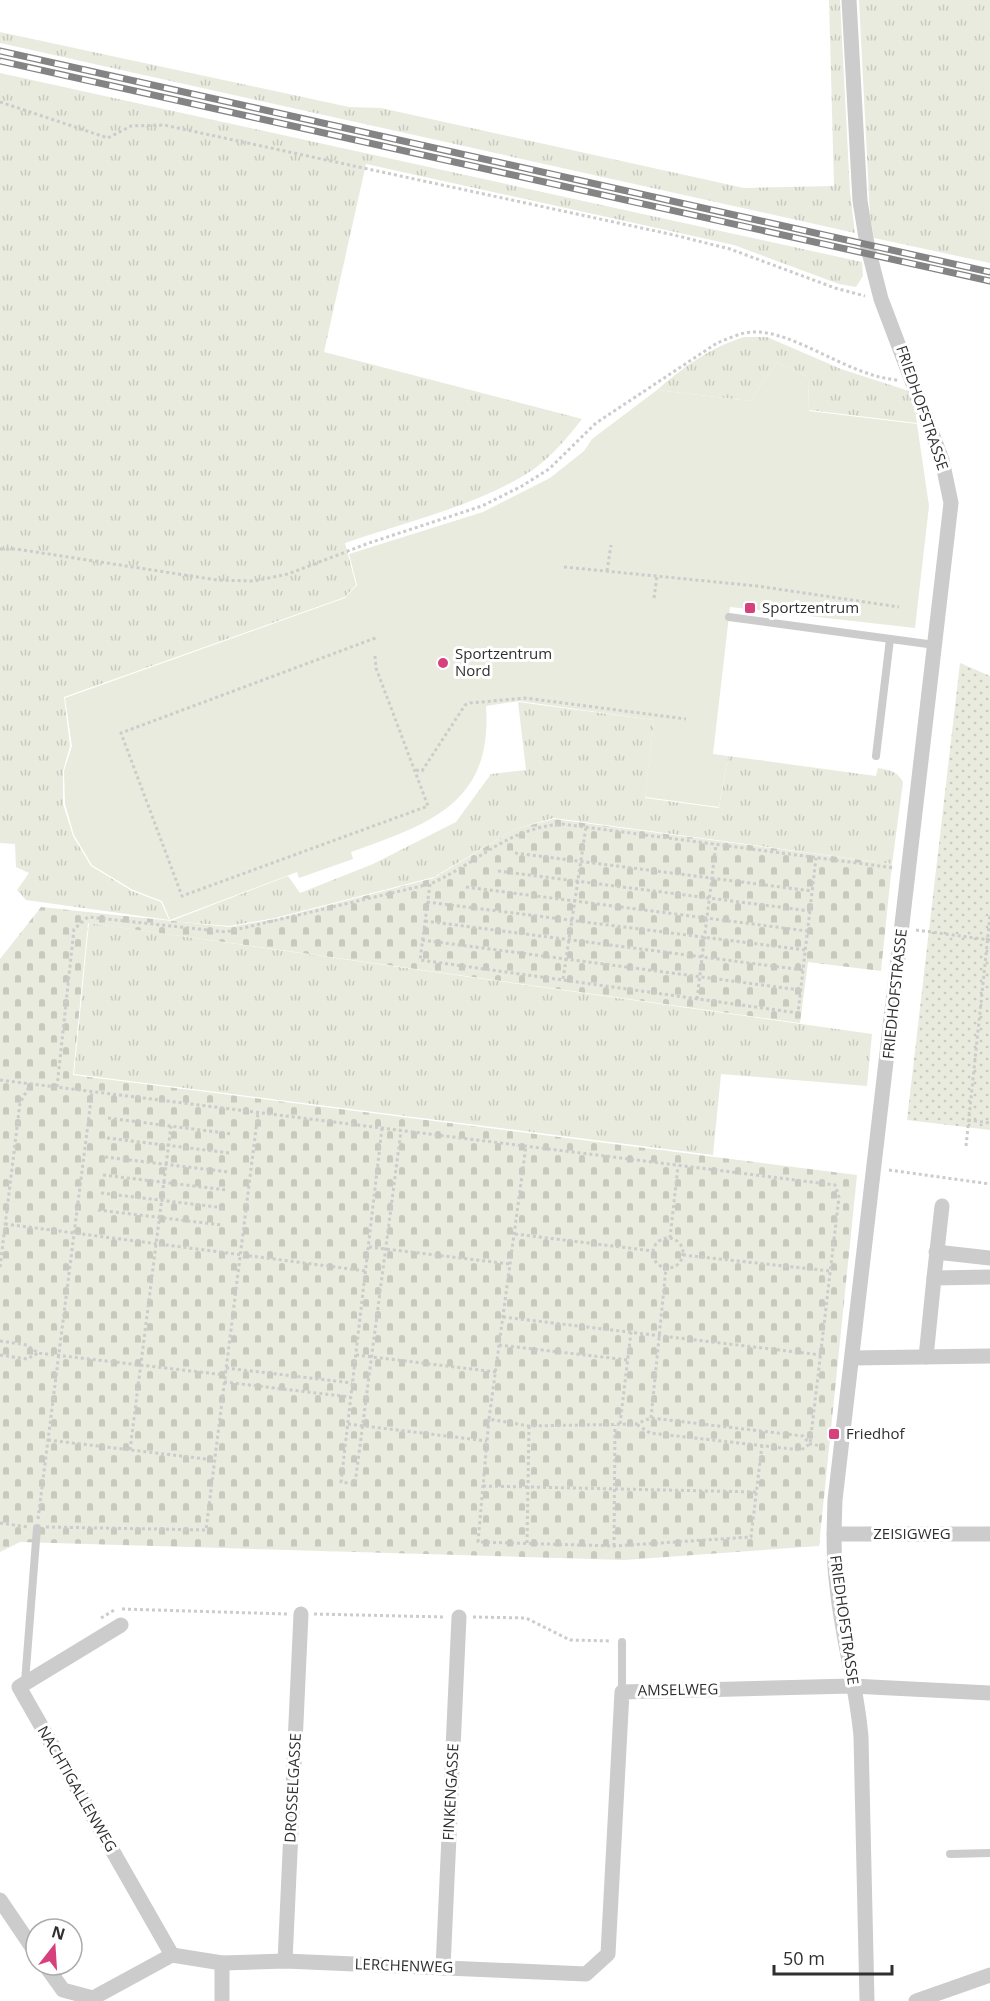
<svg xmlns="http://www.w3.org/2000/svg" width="990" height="2001" font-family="'Open Sans',sans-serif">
<defs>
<pattern id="grass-tufts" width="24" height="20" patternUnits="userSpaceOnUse" patternTransform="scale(1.5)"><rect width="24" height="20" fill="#e9ebde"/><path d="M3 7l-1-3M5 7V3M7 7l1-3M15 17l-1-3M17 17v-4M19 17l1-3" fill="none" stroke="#c8cabf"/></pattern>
<pattern id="cemetery-stones" width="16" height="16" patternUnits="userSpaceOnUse" patternTransform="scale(1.5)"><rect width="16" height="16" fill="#e9ebde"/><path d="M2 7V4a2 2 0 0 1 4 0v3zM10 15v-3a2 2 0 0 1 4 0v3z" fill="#c8cabf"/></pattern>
<pattern id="garden-dots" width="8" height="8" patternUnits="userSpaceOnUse" patternTransform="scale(1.5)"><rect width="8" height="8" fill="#e9ebde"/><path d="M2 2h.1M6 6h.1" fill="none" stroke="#c8cabf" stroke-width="1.8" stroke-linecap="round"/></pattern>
</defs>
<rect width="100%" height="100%" fill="#fff"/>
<g fill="url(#grass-tufts)">
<polygon points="829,0 840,0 850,192 855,233 0,43 0,32 349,107 381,108 744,188 834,186"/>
<polygon points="859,0 990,0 990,263 874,238 870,216"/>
<path d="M0 73 862 262 863 276 856 287 839 284 734 245 366 164 324 352 582 419C568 437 553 455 534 469 481 505 405 522 345 543L356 585 345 597 64 697 70 746 63 771V804L73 836 91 866 132 891 161 902 169 920 26 900 17 890 29 873 16 867 15 844 0 843Z"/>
<path d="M744 337H767L841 369 912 392 917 423 809 410 808 377 777 362 750 401 657 390C683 367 711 347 744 337Z"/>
<path d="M518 702 654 720 645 798 719 808 728 756 876 776 878 768C890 770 897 771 903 782L892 864 554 818 515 829 434 877 275 918 229 926 171 921 288 876 300 893 373 864 456 822 491 774 526 770Z"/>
<polygon points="89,923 872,1034 867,1086 721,1074 713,1155 74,1074"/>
</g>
<polygon fill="url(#cemetery-stones)" points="554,819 892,864 881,971 808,962 800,1023 88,923 73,1075 857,1175 819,1546 624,1560 20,1542 0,1552 0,959 41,907 229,927 275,919 434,878 515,829"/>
<polygon fill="url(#garden-dots)" points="960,663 990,676 990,1130 907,1120"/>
<path fill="#e9ebde" d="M777 362 808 377 809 411 917 424 929 506 915 628 730 607 713 754 728 756 719 807 645 797 654 720 519 701 486 706C493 803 430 824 351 852L353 859 299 878 297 872 170 920 162 901 133 890 92 865 74 835 65 804 64 771 72 746 65 698 345 598 357 585 349 554 483 512 550 478 584 451 592 439 657 390 750 401Z"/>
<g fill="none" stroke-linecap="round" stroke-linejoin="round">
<g stroke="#ccc" stroke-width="3" stroke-dasharray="3 3" stroke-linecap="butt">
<polyline points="0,102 108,138 131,126 164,125 674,235 730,249 835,288 865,296"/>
<path d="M0 549H16L217 580 254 581 288 574 369 543 482 506 522 486 549 469 596 423 717 343C728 339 741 332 753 332 794 330 850 377 898 380"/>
<polyline points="564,567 757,586 899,607"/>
<polyline points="607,571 611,545"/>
<polyline points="654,598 657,576"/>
<polyline points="375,656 376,668 428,806 182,896 121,733 378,637"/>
<polyline points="416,770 422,771 465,705 470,703 525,698 686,719"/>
<polyline points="515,853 812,891"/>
<polyline points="498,871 810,911"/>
<polyline points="430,884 420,960 798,1013 816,858"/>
<polyline points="466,887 807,931"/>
<polyline points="427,902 805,950"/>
<polyline points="425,921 803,970"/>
<polyline points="916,930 990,940"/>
<polyline points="422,940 800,990"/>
<polyline points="563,979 586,827"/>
<polyline points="697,999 716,844"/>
<polyline points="0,1080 835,1185 839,1197 810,1444 801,1450 650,1433 636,1424"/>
<path d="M57 1087 74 929 88 917 226 932 430 884C480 862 505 829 562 824L895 868"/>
<polyline points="108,1118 232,1134"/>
<polyline points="968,1120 990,1123"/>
<polyline points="382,1128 341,1482 355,1484 401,1131"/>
<polyline points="107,1138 230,1153"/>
<polyline points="966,1146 990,916"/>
<polyline points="105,1157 229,1172"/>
<polyline points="889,1170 990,1184"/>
<polyline points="103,1175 227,1190"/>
<polyline points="101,1193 225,1208"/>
<polyline points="98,1210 222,1225"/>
<polyline points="5,1224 366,1271"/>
<polyline points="515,1234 653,1251"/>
<polyline points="670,1238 678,1166"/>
<circle cx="668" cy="1253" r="15"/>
<polyline points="369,1247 510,1264"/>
<polyline points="683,1255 830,1271"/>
<polyline points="0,1267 20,1103 30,1085"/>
<polyline points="503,1317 821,1355"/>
<polyline points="0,1341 27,1345 38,1353 225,1375"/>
<polyline points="499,1345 628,1360"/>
<polyline points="0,1355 27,1359 38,1353"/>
<polyline points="356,1355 496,1372"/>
<polyline points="226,1368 352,1383"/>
<polyline points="224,1382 350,1397"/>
<polyline points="651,1418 666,1268"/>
<polyline points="489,1419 526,1146"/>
<polyline points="348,1424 487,1441"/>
<polyline points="620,1424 631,1332"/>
<polyline points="48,1440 214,1460"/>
<polyline points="762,1445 751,1537 614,1546 478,1542 489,1419 529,1426 636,1424 651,1418 803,1436 810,1444 827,1447"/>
<polyline points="130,1450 171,1126"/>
<polyline points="483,1486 756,1492"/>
<polyline points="38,1519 92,1092"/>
<polyline points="0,1523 28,1527"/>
<polyline points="46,1527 206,1530 258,1113"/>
<polyline points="527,1543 529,1426"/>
<polyline points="614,1546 615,1425"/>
<polyline points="122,1609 287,1614"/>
<polyline points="314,1614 445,1617"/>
<polyline points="473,1617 526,1618 570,1640 611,1641"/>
<polyline points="101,1618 116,1609"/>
</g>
<g stroke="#ccc" stroke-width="8">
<polyline points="729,617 935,645"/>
<polyline points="876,756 890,639"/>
<polyline points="622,1642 622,1692"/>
<polyline points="25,1682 37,1528"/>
<polyline points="950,1854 990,1853"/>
</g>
<g stroke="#ccc" stroke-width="15">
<path d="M849 0 860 201 867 244 881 299 942 460 951 503 835 1500C834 1529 833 1558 837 1587 842 1638 857 1687 861 1737L867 2001"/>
<polyline points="936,1252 990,1258"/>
<polyline points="934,1278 942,1206"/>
<polyline points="926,1357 934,1278 990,1277"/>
<polyline points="852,1358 990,1356"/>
<polyline points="834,1534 990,1534"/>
<polyline points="121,1625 19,1687 172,1955"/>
<polyline points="0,1900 36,1953"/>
<polyline points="172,1955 222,1963 285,1961 586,1974 608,1954 622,1692 852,1686 990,1693"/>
<polyline points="285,1961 301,1614"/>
<polyline points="222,1963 222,2001"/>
<polyline points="45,1965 63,1990 93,1998 172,1955"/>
<polyline points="443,1968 459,1617"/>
<polyline points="916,2001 990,1975"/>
</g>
<defs>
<g id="rail">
<polyline points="0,51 990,272"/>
<polyline points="0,61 990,281"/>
</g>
</defs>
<use href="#rail" stroke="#848484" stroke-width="7"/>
<use href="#rail" stroke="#fff" stroke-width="4.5" stroke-dasharray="14" stroke-linecap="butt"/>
</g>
<g fill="#d6417c" stroke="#fff" stroke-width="2">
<rect x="744" y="602" width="12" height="12" rx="3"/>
<circle cx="443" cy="663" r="6"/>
<rect x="828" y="1428" width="12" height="12" rx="3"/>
</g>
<g text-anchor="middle" stroke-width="6" stroke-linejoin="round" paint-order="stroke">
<g font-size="15" fill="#2f2f2f" stroke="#fff">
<text transform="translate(922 408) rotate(71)" y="5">FRIEDHOFSTRASSE</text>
<text transform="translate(895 994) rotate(-84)" y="5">FRIEDHOFSTRASSE</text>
<text x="912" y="1539">ZEISIGWEG</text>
<text transform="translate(844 1620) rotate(82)" y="5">FRIEDHOFSTRASSE</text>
<text transform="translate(678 1690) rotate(-1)" y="5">AMSELWEG</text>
<text transform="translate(293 1788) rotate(-87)" y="5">DROSSELGASSE</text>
<text transform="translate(77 1789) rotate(60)" y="5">NACHTIGALLENWEG</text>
<text transform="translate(451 1792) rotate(-87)" y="5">FINKENGASSE</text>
<text transform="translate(404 1966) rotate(2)" y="5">LERCHENWEG</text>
</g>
<g font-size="15" fill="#2f2f2f" stroke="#fff" text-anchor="start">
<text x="762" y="613">Sportzentrum</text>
<text x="455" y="659">Sportzentrum<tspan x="455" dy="17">Nord</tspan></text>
<text x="846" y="1439">Friedhof</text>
</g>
</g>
<g transform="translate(54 1947) rotate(17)"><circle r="28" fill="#ffffff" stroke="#acacac" stroke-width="1.5"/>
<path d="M0-4.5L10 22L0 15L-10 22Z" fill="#d6417c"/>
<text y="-9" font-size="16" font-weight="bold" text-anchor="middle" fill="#2f2f2f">N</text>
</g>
<path d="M774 1965v9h118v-9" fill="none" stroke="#2f2f2f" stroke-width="3"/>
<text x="783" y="1965" font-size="18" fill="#2f2f2f" stroke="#ffffff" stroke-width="4.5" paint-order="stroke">50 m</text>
</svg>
